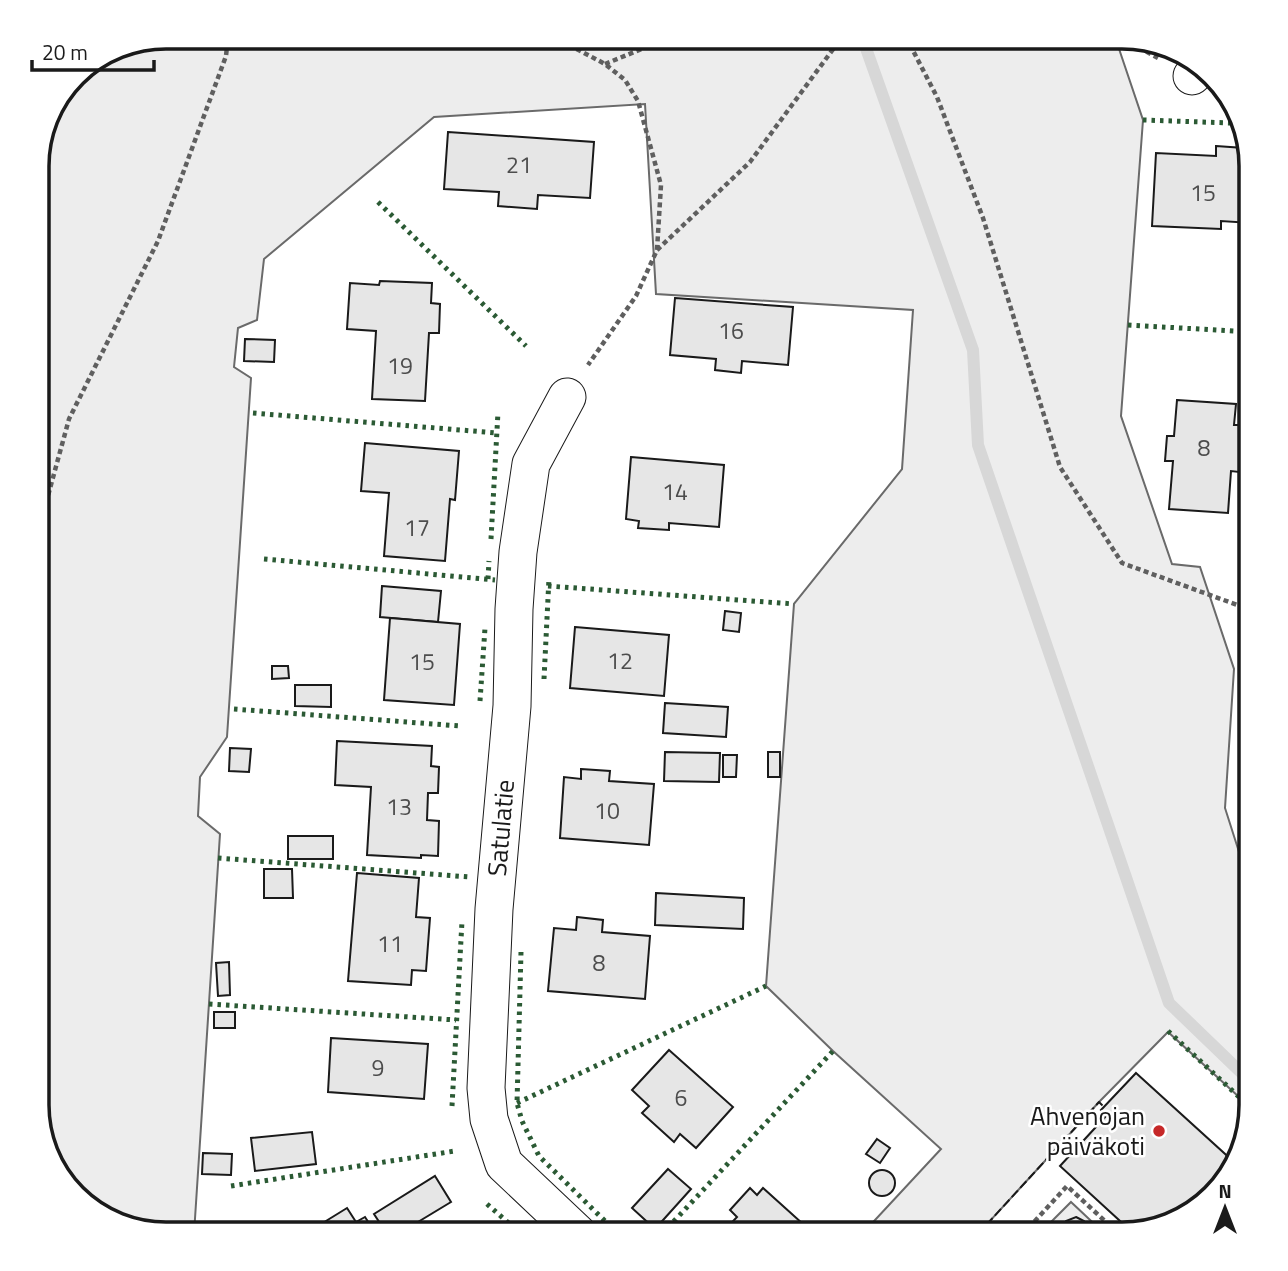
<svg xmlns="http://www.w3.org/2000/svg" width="1288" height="1271" font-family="'Titillium Web',sans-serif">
<rect width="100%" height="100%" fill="#fff"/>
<g fill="#ededed" stroke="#6a6a6a" stroke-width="2">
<polygon points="166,37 1115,37 1143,120 1121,416 1172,564 1200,567 1234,669 1225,808 1247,877 1251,878 1251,1108 1168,1032 1099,1102 978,1234 862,1234 941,1149 833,1051 766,986 794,604 902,469 913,310 656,294 645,104 434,117 264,259 257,320 238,328 234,367 251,378 227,737 200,777 198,816 220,834 194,1234 166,1234 116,1224 69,1190 37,1105 37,157 50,109 81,69"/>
<polygon points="1071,1202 1105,1234 1043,1234 1041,1232"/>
</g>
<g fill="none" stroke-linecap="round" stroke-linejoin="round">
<polyline stroke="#d7d7d7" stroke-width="12" points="862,37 973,350 978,445 1169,1003 1251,1082"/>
</g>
<g fill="#e6e6e6" stroke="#1a1a1a" stroke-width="2">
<polygon points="448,132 594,142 590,198 538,195 537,209 498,206 499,192 444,189"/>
<polygon points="1216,146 1244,148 1251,166 1251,223 1221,221 1221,229 1152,226 1156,153 1216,156"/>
<polygon points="380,281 432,283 431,303 440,304 439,333 429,333 425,401 372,399 376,331 347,329 350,283 379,285"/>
<polygon points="675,298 793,307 788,365 742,361 741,373 715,370 716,359 670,355"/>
<polygon points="245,339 275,340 274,362 244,361"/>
<polygon points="1177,400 1236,404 1234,425 1242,425 1239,472 1231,471 1228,513 1169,509 1173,461 1165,461 1167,436 1174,436"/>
<polygon points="365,443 459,451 455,500 450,499 445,561 384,556 389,493 361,491"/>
<polygon points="631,457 724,465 719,527 669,523 669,530 638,528 639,521 626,519"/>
<polygon points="382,586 441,591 438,622 380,617"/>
<polygon points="725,611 741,613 739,632 723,630"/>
<polygon points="390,618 460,624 454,705 384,700"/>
<polygon points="575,627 669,635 664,696 570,688"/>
<polygon points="272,666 288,666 289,678 272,679"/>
<polygon points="295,685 331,685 331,707 295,706"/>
<polygon points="665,703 728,707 726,737 663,733"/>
<polygon points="337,741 432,746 431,766 439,767 438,793 428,793 427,820 439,821 438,856 421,855 421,858 367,855 371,787 335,785"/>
<polygon points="230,748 251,749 249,772 229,771"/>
<polygon points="665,752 720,753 719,782 664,781"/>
<rect x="768" y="752" width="12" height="25"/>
<polygon points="723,755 737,755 736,777 723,777"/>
<polygon points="581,769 610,771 609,781 654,784 649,845 560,838 564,777 581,779"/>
<rect x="288" y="836" width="45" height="23"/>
<polygon points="264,869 292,869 293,898 264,898"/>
<polygon points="357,873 419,878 416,917 430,918 426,971 412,970 411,985 348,981"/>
<polygon points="656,893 744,898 743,929 655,925"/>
<polygon points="577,917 603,920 602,932 650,936 645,999 548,991 554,928 576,930"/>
<polygon points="229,962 230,995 218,996 216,963"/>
<rect x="214" y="1012" width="21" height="16"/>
<polygon points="331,1038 428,1044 424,1099 328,1092"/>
<polygon points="669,1050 733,1107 696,1148 680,1134 674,1142 642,1113 649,1106 632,1090"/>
<polygon points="1136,1073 1235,1163 1207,1202 1131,1231 1060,1166 1107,1115 1101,1110"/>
<polygon points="312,1132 316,1164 255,1171 251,1138"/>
<polygon points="877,1139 890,1148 880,1163 866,1154"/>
<polygon points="203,1153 232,1154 231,1175 202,1174"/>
<polygon points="668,1169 691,1189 655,1229 632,1208"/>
<circle cx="882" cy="1183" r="13"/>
<polygon points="435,1176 451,1202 398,1234 387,1234 374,1214"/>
<polygon points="750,1188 757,1195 763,1188 813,1233 721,1234 737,1217 730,1210"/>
<polygon points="347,1208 356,1222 365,1217 376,1234 305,1234"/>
<polygon points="1076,1217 1084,1221 1089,1229 1087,1234 1064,1234 1063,1229 1066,1221"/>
</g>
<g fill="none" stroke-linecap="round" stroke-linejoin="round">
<defs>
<g id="street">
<polyline points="1192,76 1201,67"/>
<polyline points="567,397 531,464 518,552 514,609 512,706 494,909 486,1088 489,1119 504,1164 578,1234"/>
</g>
</defs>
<use href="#street" stroke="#1a1a1a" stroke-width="39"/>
<g stroke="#5f5f5f" stroke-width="4.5" stroke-dasharray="5 3.5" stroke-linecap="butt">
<polyline points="554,37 605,64 625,80 638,101 661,185 657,250 636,296 588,365"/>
<polyline points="906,37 937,97 983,218 1060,467 1122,563 1251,610"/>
<polyline points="1089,37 1138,47 1158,58"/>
<polyline points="661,41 709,37"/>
<polyline points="605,64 661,41 660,37"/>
<polyline points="657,250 750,162 842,37"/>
<polyline points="37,487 48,491"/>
<polyline points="37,536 69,419 158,241 226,56 228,37"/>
<polyline points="1023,1234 1067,1186 1119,1234"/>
</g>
<use href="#street" stroke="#fff" stroke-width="37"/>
<g stroke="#2b5a34" stroke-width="5" stroke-dasharray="3.5 5" stroke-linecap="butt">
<polyline points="1143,120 1231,123 1234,121"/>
<polyline points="378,202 526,346"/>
<polyline points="1128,325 1251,332"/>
<polyline points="253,413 497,433"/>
<polyline points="491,539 498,412"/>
<polyline points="264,559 495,580"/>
<polyline points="488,579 489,561"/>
<polyline points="548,586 794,604"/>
<polyline points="544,679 549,578"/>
<polyline points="480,701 485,628"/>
<polyline points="234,709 460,726"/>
<polyline points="218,858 470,877"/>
<polyline points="521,952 517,1103 522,1121 539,1156 612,1228"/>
<polyline points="209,1004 456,1020"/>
<polyline points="1168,1031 1251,1108"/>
<polyline points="517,1103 766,986"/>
<polyline points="452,1106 462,921"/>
<polyline points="231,1186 455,1151"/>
<polyline points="487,1204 521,1234"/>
<polyline points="662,1234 833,1051"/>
</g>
<polyline stroke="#1a1a1a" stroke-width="2" stroke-dasharray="9 3.5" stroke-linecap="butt" points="978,1234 1099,1102 1104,1107"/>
</g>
<circle fill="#c62828" stroke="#fff" stroke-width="2.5" cx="1159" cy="1131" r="7"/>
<g text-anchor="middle" stroke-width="5" stroke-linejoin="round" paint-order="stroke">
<g font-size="23" fill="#4d4d4d">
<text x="519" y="173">21</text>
<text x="1203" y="201">15</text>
<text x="731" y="339">16</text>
<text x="400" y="374">19</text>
<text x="1204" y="456">8</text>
<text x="675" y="500">14</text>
<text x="417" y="536">17</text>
<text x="620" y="669">12</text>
<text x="422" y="670">15</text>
<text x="399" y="815">13</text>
<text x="607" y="819">10</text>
<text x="390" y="952">11</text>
<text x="599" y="971">8</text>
<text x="378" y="1076">9</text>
<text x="681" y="1106">6</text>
</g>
<g font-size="26" fill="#1a1a1a" stroke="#fff">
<text transform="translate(501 828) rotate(-85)" y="9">Satulatie</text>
</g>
<g font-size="26" fill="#1a1a1a" stroke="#fff" text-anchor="end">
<text x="1145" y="1125">Ahvenojan<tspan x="1145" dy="30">päiväkoti</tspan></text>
</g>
</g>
<path d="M0 0H1288V1271H0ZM166 49H1122A117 117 0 0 1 1239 166V1105A117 117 0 0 1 1122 1222H166A117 117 0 0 1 49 1105V166A117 117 0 0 1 166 49Z" fill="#fff" fill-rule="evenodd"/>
<path fill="none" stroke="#1a1a1a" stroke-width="3.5" d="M166 49H1122A117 117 0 0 1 1239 166V1105A117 117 0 0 1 1122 1222H166A117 117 0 0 1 49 1105V166A117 117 0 0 1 166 49Z"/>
<g transform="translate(1225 1208)" stroke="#ffffff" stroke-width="5" paint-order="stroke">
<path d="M0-5L12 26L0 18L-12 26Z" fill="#1a1a1a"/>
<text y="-10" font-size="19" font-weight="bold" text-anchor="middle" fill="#1a1a1a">N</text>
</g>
<path d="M32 60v10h122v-10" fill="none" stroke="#1a1a1a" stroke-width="3.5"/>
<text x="42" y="60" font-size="21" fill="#1a1a1a" stroke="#ffffff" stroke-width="5" paint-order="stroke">20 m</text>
</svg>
